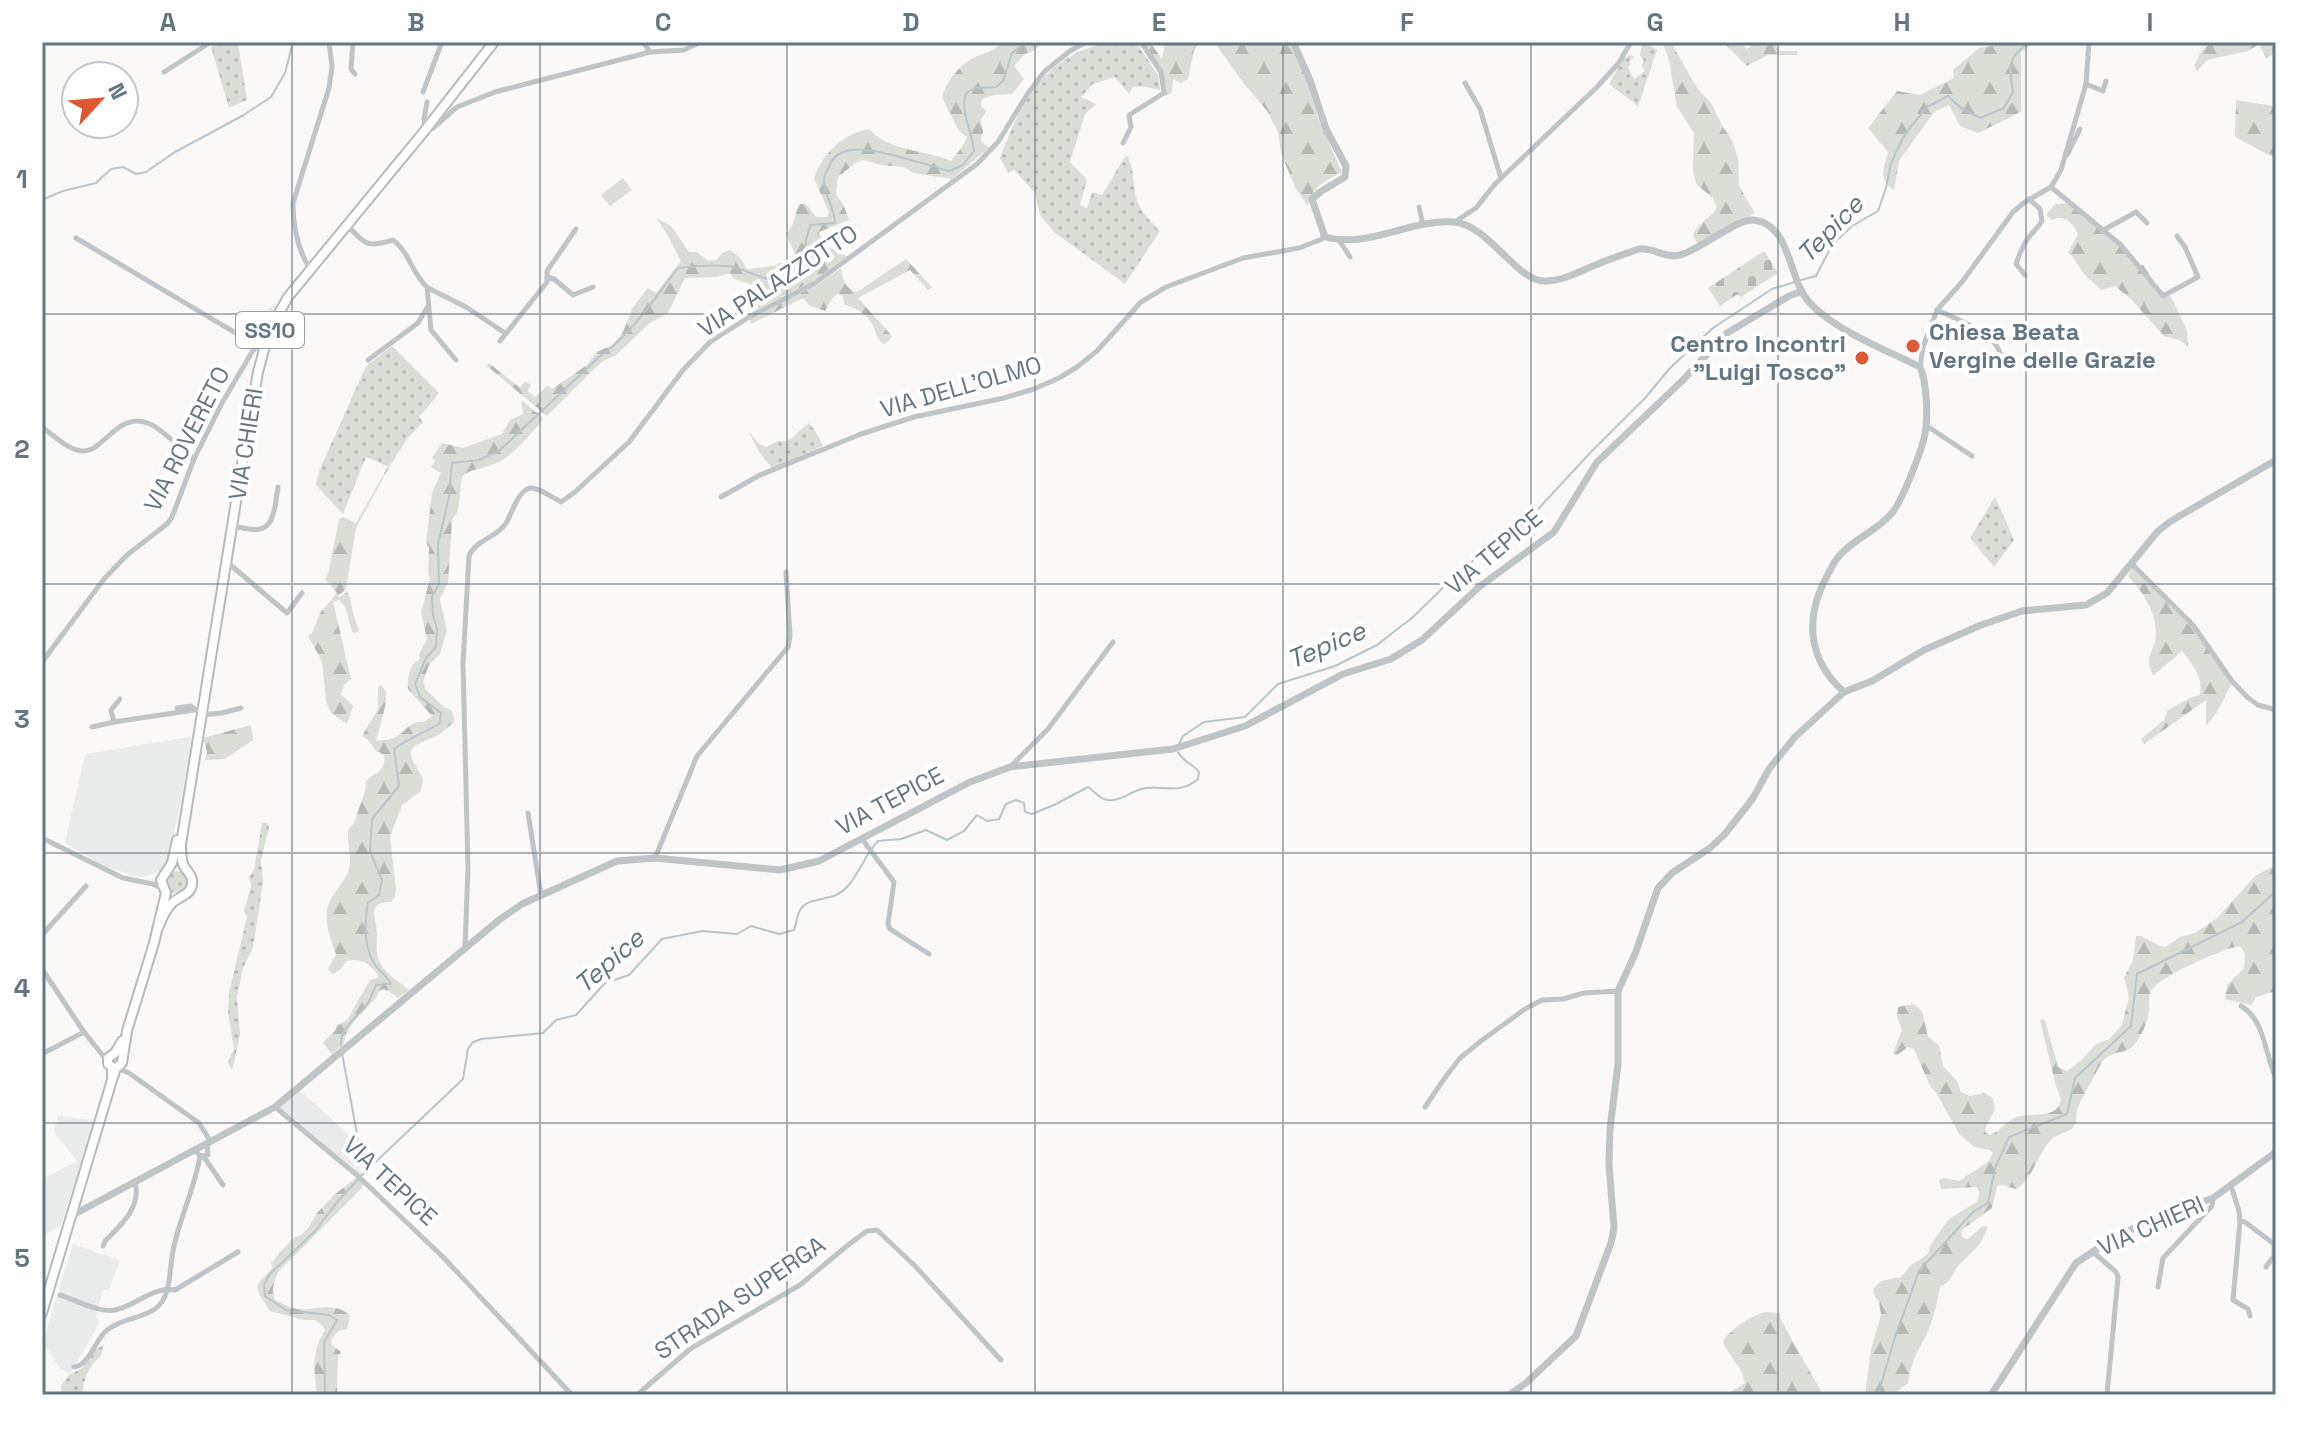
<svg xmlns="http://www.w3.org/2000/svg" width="2318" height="1437" font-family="'Space Grotesk',sans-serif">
<defs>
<pattern id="grass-dots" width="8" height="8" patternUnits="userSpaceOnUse" patternTransform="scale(2)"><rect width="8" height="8" fill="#daded7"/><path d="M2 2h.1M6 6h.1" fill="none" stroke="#b5b9b4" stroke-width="1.8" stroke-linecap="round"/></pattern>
<pattern id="forest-firs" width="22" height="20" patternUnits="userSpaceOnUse" patternTransform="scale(2)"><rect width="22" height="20" fill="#daded7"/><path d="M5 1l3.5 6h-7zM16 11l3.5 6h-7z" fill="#b5b9b4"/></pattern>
<pattern id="cemetery-stones" width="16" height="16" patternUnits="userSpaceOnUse" patternTransform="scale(2)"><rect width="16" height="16" fill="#daded7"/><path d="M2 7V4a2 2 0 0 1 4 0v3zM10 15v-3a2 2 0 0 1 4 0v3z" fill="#b5b9b4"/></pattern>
</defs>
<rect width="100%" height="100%" fill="#faf9f8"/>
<g fill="#eaebeb">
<polygon points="275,303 277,304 257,342 241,333"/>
<polygon points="190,737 192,741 179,811 168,858 161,870 148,876 137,877 102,865 65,843 85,754"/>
<polygon points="300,1091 352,1137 362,1176 279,1108"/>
<polygon points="58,1115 94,1121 61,1226 42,1236 42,1179 77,1161 54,1132"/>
<polygon points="73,1244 120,1260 109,1290 103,1290 96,1316 99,1324 70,1374 59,1367 43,1342"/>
</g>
<g fill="url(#grass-dots)">
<polygon points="219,42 238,42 247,100 229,108 211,47"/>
<path d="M1106 42H1136L1158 75 1160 90 1140 86 1133 87 1129 94 1115 77 1093 84 1081 97 1096 104 1085 114 1070 162 1087 179 1080 205 1087 208 1092 192 1102 195 1126 155C1137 170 1131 189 1139 205 1144 215 1152 223 1160 231L1125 284 1054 232 1040 215 1035 193 1014 170 1008 173 1000 158C1015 118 1032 78 1071 56 1082 49 1094 47 1106 42Z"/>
<polygon points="1642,42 1646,42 1657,50 1638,106 1609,84 1624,58 1631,55 1634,57 1629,61 1631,64 1628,67 1634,79 1645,71 1641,65 1644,61 1640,55"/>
<polygon points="392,346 439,393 419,417 423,422 407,439 391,464 387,466 366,457 343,514 316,485 320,469 366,366"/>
<path d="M809 423 816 432 823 446 772 468 759 452 749 432 759 444 766 447 778 441C792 444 798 430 809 423Z"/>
<polygon points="1995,497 2014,540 1994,567 1970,538"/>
<polygon points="262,823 267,823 269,827 261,860 263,883 253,948 243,968 237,996 240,1035 232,1071 228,1062 234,1049 228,1012 229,993 247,917 244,911 251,886 249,877 254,870"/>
<circle cx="177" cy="882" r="11"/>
<path d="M104 1344 101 1356C88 1367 83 1378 83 1395H63L61 1386 69 1375 84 1367 90 1354Z"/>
</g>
<g fill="url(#forest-firs)">
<path d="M1004 42H1041L1035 50 1025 54 1014 66 1024 79 1012 94 994 95 982 99 981 106 986 111 981 120 983 131 981 141 989 148 952 179 913 173 904 167 881 165 863 160 854 164 838 177 836 194 843 204 849 220 819 232 824 245 847 256 813 281 754 311 768 290 734 279 730 273 717 277 685 278 668 313 650 323 615 356 603 361 594 369 547 416 487 366 489 363 520 388 525 381 531 385 528 391 535 397 548 385 552 389 587 365 597 352 612 345 623 332 633 307 648 288 656 293 681 261 667 234 656 218 671 226 689 252H697L708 261 716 260 722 253 730 250 740 258 747 269C763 267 784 267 795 254L786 234C795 226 794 215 799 204H806L816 217H827L829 212 814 179C822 154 843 133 869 129 890 152 924 149 951 161 958 151 962 149 967 137L959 131 942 98C946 82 959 65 975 57 987 52 992 52 1004 42Z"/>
<polygon points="1143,42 1150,42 1162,59 1165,42 1199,42 1194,50 1188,79 1181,83 1173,79 1172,92 1166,96 1162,71"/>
<path d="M1214 42H1290L1308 80 1318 118 1342 172C1327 180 1311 187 1308 206L1295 187 1281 153 1278 132 1268 112 1245 85Z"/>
<path d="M1662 42H1671L1697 88 1711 103 1723 127 1732 140 1738 158 1739 186 1755 213 1698 244 1693 236C1696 223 1711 219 1717 207L1713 198 1696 184 1693 170 1694 133 1677 107 1669 60Z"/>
<polygon points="1723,42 1740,42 1747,49 1757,42 1780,42 1775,45 1780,51 1798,51 1797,55 1768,55 1747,66"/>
<path d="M2000 42H2036L2021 52V112L1978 133 1960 126 1949 105 1934 112 1899 161 1894 190C1878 179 1883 168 1888 152L1868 128 1897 91 1920 95 1954 78 1953 70 1979 48 1998 45Z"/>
<polygon points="2210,42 2276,42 2276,52 2266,59 2259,44 2248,51 2207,60 2197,71 2194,66 2201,52"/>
<polygon points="2236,100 2273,106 2276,101 2276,159 2235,137"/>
<path d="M2070 203C2086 218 2102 231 2119 245 2128 253 2131 262 2143 265L2160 290 2171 297 2187 330 2188 346 2179 340 2164 336 2131 299 2115 286 2101 290 2083 273 2072 256 2068 253 2078 234C2073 223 2064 214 2052 220L2046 215 2055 204Z"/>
<path d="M906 259 932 287 928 290 910 270 858 298 892 336 889 341 884 344C874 338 877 331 871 322 865 312 854 308 844 304L843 296 838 294 833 297 825 311 810 306 803 298 751 324 749 319 817 285 841 268C842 278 845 289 857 292Z"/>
<path d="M521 400 542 417 543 420C530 434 516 453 499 462 487 468 470 469 462 476L458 511 452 520 448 583 440 599 447 631 440 654 429 665 423 682 425 689 444 707 451 710 454 716V722L440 734 416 745 411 750V757L423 779 421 791 402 805 390 837 396 889 395 897 391 902C365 901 377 919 377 934 377 944 375 956 381 964 387 975 399 982 409 990L398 998 389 991 383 989 378 992 377 997C365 1010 346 1025 344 1044L332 1054 323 1043 336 1029 335 1027 347 1020 370 980 378 978V974C367 963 363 958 347 961L340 970 332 974 328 969 336 954C329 936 321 915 332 897 337 888 346 880 349 869 352 857 347 844 348 830L354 823 366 788 365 782C373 772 387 773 384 755L375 750 369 741 362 736 378 709V687L381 685 386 691V703L376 741C383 740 390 740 396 737 406 731 411 720 424 722L432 716 408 689C407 678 409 664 420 659L419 654 427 639 421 612 430 579 428 573 429 548 426 542 432 493 441 473 431 467 435 461 432 458 442 443 463 448 502 434 510 420 523 414Z"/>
<polygon points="390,463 391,464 356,528 347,583 345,590 338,596 339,598 348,591 355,620 359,630 355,633 352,632 345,606 339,600 333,602 351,679 344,685 341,694 353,706 347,724 331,713 326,701 322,661 308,636 312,633 320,613 337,593 325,579 328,574 339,519 343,517 356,523"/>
<path d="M2133 567 2191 627 2232 683 2217 712 2206 726V700L2144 744 2141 739 2164 720 2168 710 2192 697 2200 695C2204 677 2192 664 2182 651L2153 676C2143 651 2156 653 2156 633 2156 611 2142 591 2128 576Z"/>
<polygon points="251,725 253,740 225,759 205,760 207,752 203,738"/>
<path d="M2276 865V991L2256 997 2251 1005 2225 999 2227 985 2244 968 2245 954 2240 946C2224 948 2155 978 2150 993 2148 999 2150 1006 2149 1012 2147 1023 2142 1036 2134 1045 2126 1054 2110 1051 2102 1062 2097 1071 2079 1102 2077 1111 2076 1113 2076 1122 2076 1123 2071 1134 2058 1132 2051 1140 2037 1154 2034 1178 2016 1189L2002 1185 1997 1186 1992 1208 1963 1229 1961 1233 1963 1238 1968 1239 1983 1226 1988 1227 1980 1244 1957 1267 1949 1281 1940 1287C1938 1300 1932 1324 1926 1336 1917 1351 1910 1366 1908 1383L1892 1395H1865L1871 1349 1881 1315 1879 1302 1873 1293 1874 1288 1881 1281 1901 1277 1911 1265 1928 1254 1931 1244 1949 1219 1978 1201 1979 1192 1977 1187 1941 1189 1939 1180 1944 1178 1959 1181 1988 1162 1993 1153 1989 1150 1974 1147 1959 1134 1937 1094 1930 1086 1914 1049 1908 1047 1896 1056 1893 1053 1902 1030 1897 1017 1898 1007 1914 1004 1922 1011 1928 1037 1939 1045 1943 1066 1957 1081 1961 1092 1970 1096 1984 1093 1993 1098 1995 1109 1986 1127 1985 1132 1990 1135C2001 1131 2006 1121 2017 1117 2028 1113 2045 1117 2055 1110 2059 1107 2060 1104 2061 1099L2056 1086 2040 1020 2044 1019 2046 1023 2058 1067 2067 1071 2083 1059 2096 1044 2109 1039 2122 1025 2129 997 2124 978 2133 960 2136 936H2141L2160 946 2165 947 2180 937 2195 933 2216 919 2255 876Z"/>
<path d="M358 1176 364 1182 362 1188 278 1272C274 1282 271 1289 275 1300 281 1302 287 1307 293 1308 312 1314 329 1299 350 1315L347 1329 338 1331 331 1340 332 1345 341 1352 338 1356 337 1395H317C314 1373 311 1350 325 1331L323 1326 315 1320H304L270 1311 259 1294 257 1285 272 1268 271 1263 293 1238 301 1235 309 1227 317 1213 334 1195Z"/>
<path d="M1765 1312 1780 1313V1318L1823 1395H1726L1745 1383C1743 1366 1728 1357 1723 1341 1733 1327 1749 1317 1765 1312Z"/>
</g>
<polygon fill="url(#cemetery-stones)" points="1764,251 1778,273 1741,297 1738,294 1720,306 1708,288"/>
<polygon fill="#daded7" points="623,178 632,190 610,206 601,195"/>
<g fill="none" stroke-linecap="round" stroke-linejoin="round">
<g stroke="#b9c5c9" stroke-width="2">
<polyline points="42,200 63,191 96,183 111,169 123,167 136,174 146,172 175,152 242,116 271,97 285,73 293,42"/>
<path d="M1801 280 1816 276 1832 245 1852 226 1878 211 1886 188 1891 163 1905 134 1927 107 1948 96 1961 108 1980 118 2004 108 2013 92C2009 67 2007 56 2030 42"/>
<polyline points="1178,746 1183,736 1204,722 1245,717 1278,684 1335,666 1377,645 1413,617 1460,571 1498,541 1526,522 1590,453 1646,397 1670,368 1713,328 1772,289 1795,282"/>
<path d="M341 1046C339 1028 358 1017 368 1003 371 998 373 991 376 985L391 984C387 975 378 971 374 963 364 947 364 921 368 903L379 895 382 880 370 851 372 819 399 786 394 749C408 738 425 733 440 723L441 713 420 697 415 684 426 658 436 647 437 629 433 616 432 597 439 584 438 544 449 497 452 463 479 460 499 451 599 357C632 334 654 299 678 268 694 266 712 265 728 266 750 268 785 298 801 266 807 252 803 240 811 225L835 223C835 208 824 196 824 180 824 175 825 173 828 169 830 163 833 157 839 154 860 140 925 165 949 171L963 165 974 151C972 130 960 113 966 93L975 88 996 87 1003 81 1012 53 1026 42"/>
<polyline points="342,1053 364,1172"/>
<path d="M325 1395 324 1342 337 1320 329 1315 286 1310 265 1296 264 1285 269 1275 315 1231 338 1201 364 1173 463 1079 468 1049 472 1043 481 1039 543 1033 556 1020 576 1015 605 983 629 975 662 939 702 931 737 934 751 926 779 934 794 930C796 925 797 917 799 912 807 894 832 904 847 887 860 873 864 856 878 841L901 839 926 830 947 840 964 831 977 815 987 821 999 819 1006 804 1016 800 1024 803 1025 812 1032 814 1054 805 1088 787C1093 790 1099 798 1104 799 1116 804 1130 792 1141 789 1161 784 1179 796 1198 779L1199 772C1192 763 1183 762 1178 752"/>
<polyline points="1878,1395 1895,1337 1919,1271 1973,1212 1988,1203 1995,1168 2009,1137 2067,1114 2075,1078 2131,1026 2137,974 2242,922 2276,891"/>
</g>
<defs>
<g id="primary">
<path d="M159 926C162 918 166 909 172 903 180 896 194 894 192 880 191 873 185 870 183 864 181 858 181 850 181 844L243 458 258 372 269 331 288 297 422 134 494 42"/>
<polyline points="112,1075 112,1067 108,1064 108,1058 115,1053 122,1041"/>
<polyline points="42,1313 112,1080 116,1068 122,1063 127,1031 154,943 163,905 166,893 161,880 172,863 177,840"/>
</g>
</defs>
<use href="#primary" stroke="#b5babe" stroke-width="12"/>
<g stroke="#bfc4c7" stroke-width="5">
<polyline points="353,42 351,69 355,74"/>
<polyline points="643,42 650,52"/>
<polyline points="164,72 211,42"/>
<polyline points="1465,83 1480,109 1501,178"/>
<polyline points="2086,84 2103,91 2106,81"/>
<polyline points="423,92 442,42"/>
<polyline points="425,128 424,119 427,102"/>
<polyline points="425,133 433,128 457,107 495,92 650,52 684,50 701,42"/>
<polyline points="1123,143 1131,127 1129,115 1164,93 1161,72 1141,42"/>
<polyline points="2067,155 2080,129"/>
<polyline points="2051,187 2121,245 2163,296 2198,277 2185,247 2177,236"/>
<polyline points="1419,207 1423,225"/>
<polyline points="1456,221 1476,208 1495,184 1597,87 1618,64 1631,42"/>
<path d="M347 225C366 245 367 248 393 240 410 253 412 274 427 287L431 330 456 360"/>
<polyline points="2102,231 2136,212 2147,223"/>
<polyline points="76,238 259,347"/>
<polyline points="1339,240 1350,257"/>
<path d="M310 269C298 250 293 226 293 203L329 88 332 67 329 42"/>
<path d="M2025 275 2016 264C2019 255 2023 245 2029 237 2033 231 2038 228 2042 221L2040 209 2029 199"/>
<polyline points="547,277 554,279 573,295 593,287"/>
<polyline points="428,288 466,307 505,333"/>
<path d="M1937 310C1955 318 2005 337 2000 360"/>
<polyline points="500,341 547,282 547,271 576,229"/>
<polyline points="368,360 418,323 428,306"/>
<polyline points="1920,367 1923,347 1937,310 1962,282 2013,212 2025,202 2051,187 2061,170 2086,84 2089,42"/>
<polyline points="1927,426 1972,456"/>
<path d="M42 427C53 435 70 452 85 451 104 450 119 410 150 424 162 429 182 450 194 459"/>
<polyline points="721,497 760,475 861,434 914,417 1004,398 1034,389 1059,378 1077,367 1097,351 1141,302 1166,287 1243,258 1299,248 1322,239 1323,235"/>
<path d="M232 526C240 527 252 531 260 529 275 527 276 499 278 487"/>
<polyline points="227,562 287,613 302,593"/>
<polyline points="2132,564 2193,625 2232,681 2247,697 2258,705 2276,710"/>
<polyline points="42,662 104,579 127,555 167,524 172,517 194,459 222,403 252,352 265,338"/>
<polyline points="120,699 111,710 114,722 201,709"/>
<polyline points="177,708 191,706 195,709"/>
<polyline points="201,715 222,713 241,708"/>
<polyline points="92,727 114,722"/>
<polyline points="1010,767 1048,729 1113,642"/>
<polyline points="528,813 541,895"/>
<polyline points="42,838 123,878 153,884 163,889"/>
<polyline points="862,839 894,882 888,924 890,929 929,954"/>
<polyline points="655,858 697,756 788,647 790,636 786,572"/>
<polyline points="42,935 86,886"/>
<path d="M465 947 468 868 463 663 469 556C476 539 497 538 506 523 512 514 519 487 532 488 541 489 553 498 561 502L575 492 629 442 683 370 710 342 749 317 815 283 977 164 998 142 1028 93 1045 71 1070 51 1086 42"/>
<polyline points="42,969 84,1032 108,1062"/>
<path d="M2241 1006C2266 1021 2264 1054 2276 1078"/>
<polyline points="42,1054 84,1032"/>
<polyline points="118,1068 129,1073 199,1123 211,1142"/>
<polyline points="275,1107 358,1176 443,1257 572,1395"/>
<polyline points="1425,1107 1444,1079 1460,1058 1481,1041 1525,1009 1542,1000 1563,999 1584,993 1618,991"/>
<polyline points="195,1150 200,1156 208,1155 207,1144"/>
<polyline points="204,1157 223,1185"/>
<polyline points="2231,1186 2239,1211 2240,1221 2233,1300 2248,1309 2250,1316"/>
<polyline points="2240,1221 2245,1222 2274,1244 2274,1256 2266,1267"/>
<path d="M103 1246 105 1241C121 1225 142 1207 135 1182"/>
<polyline points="2093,1252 2116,1272 2118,1277 2107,1395"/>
<polyline points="2158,1287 2163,1258 2212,1206 2213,1198"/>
<path d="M60 1295C76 1300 98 1313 115 1310 136 1306 152 1286 175 1290L238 1252"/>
<path d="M74 1367C88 1366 95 1342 105 1332 118 1319 141 1319 155 1309 172 1297 169 1269 173 1251 179 1219 195 1188 200 1156"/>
<polyline points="637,1395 690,1349 800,1285 848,1245 867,1231 877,1230 915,1266 1001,1360"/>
</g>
<g stroke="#bfc4c7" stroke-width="7">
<path d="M1293 42 1310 80 1326 129 1346 166 1345 177 1320 192 1312 199 1325 237C1368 249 1410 219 1453 222 1489 224 1515 281 1545 281 1564 281 1580 271 1598 264 1611 258 1625 254 1639 249 1653 247 1666 259 1680 255 1700 250 1735 220 1752 220 1787 222 1789 269 1802 292 1820 325 1887 350 1920 367 1927 382 1928 417 1925 434 1922 450 1902 501 1892 513 1877 531 1855 538 1840 555 1834 561 1831 569 1827 576 1804 618 1808 660 1844 692"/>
<polyline points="71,1216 275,1107 499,920 522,904 617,861 655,858 780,870 819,861 970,782 1010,767 1173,749 1245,726 1343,674 1391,659 1422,640 1479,587 1554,532 1597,462 1682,381 1727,333 1789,296 1802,291"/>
<polyline points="1509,1395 1526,1383 1576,1336 1611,1243 1614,1228 1609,1164 1610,1129 1618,1064 1618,991 1635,954 1658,888 1672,873 1710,848 1725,834 1753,798 1769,769 1795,737 1844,692 1872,681 1924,650 1981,625 2022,611 2086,605 2107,593 2158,531 2171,521 2276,460"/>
<polyline points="1991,1395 2076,1263 2112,1239 2143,1224 2213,1198 2276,1152"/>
</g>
<use href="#primary" stroke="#fff" stroke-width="8"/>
</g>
<path fill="none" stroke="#667681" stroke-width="2" stroke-opacity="0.55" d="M292 42V1395M540 42V1395M787 42V1395M1035 42V1395M1283 42V1395M1531 42V1395M1778 42V1395M2026 42V1395M42 314H2276M42 584H2276M42 853H2276M42 1123H2276"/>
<g fill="#dd5835" stroke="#fff" stroke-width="3">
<circle cx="1913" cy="346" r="8"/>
<circle cx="1862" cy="358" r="8"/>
</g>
<g text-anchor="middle" stroke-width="8" stroke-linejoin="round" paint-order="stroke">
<rect fill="#fff" stroke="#949fa7" stroke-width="2" x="236" y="312" width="68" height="36" rx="6"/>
<g font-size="22" font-weight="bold" fill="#667681">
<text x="270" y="338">SS10</text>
</g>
<g font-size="24" fill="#667681" stroke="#fff">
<text transform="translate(778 281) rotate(-33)" y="8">VIA PALAZZOTTO</text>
<text transform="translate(961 387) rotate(-16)" y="8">VIA DELL'OLMO</text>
<text transform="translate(187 439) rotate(-63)" y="8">VIA ROVERETO</text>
<text transform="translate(246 444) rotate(-81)" y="8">VIA CHIERI</text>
<text transform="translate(1494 552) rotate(-40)" y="8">VIA TEPICE</text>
<text transform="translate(890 801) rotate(-28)" y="8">VIA TEPICE</text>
<text transform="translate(390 1181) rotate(43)" y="8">VIA TEPICE</text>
<text transform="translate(2151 1226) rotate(-24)" y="8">VIA CHIERI</text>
<text transform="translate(740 1298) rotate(-34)" y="8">STRADA SUPERGA</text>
</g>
<g font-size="24" font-weight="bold" fill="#667681" stroke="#fff" text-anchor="start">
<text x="1929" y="340">Chiesa Beata<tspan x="1929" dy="28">Vergine delle Grazie</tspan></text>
<text x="1846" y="352" text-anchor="end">Centro Incontri<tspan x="1846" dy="28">"Luigi Tosco"</tspan></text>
</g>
<g font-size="26" font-style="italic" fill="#60747b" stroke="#fff">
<text transform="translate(1830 229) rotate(-46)" y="9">Tepice</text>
<text transform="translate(1326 645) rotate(-23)" y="9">Tepice</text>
<text transform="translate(609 961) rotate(-41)" y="9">Tepice</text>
</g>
</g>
<rect width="2318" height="1437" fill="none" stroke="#ffffff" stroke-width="88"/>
<g transform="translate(100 100) rotate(64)"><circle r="38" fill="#ffffff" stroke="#c2c8cd" stroke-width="2"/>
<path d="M0-6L14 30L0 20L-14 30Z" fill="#dd5835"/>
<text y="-12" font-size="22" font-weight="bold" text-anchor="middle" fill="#667681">N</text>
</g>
<rect x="44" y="44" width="2230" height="1349" fill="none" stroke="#667681" stroke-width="3"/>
<g font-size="26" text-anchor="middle" font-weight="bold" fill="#667681">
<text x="168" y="31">A</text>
<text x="416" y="31">B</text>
<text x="663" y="31">C</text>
<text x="911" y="31">D</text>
<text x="1159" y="31">E</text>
<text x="1407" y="31">F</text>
<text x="1655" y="31">G</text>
<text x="1902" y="31">H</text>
<text x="2150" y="31">I</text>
<text x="22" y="188">1</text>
<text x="22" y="458">2</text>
<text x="22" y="728">3</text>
<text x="22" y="997">4</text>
<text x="22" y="1267">5</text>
</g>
</svg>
